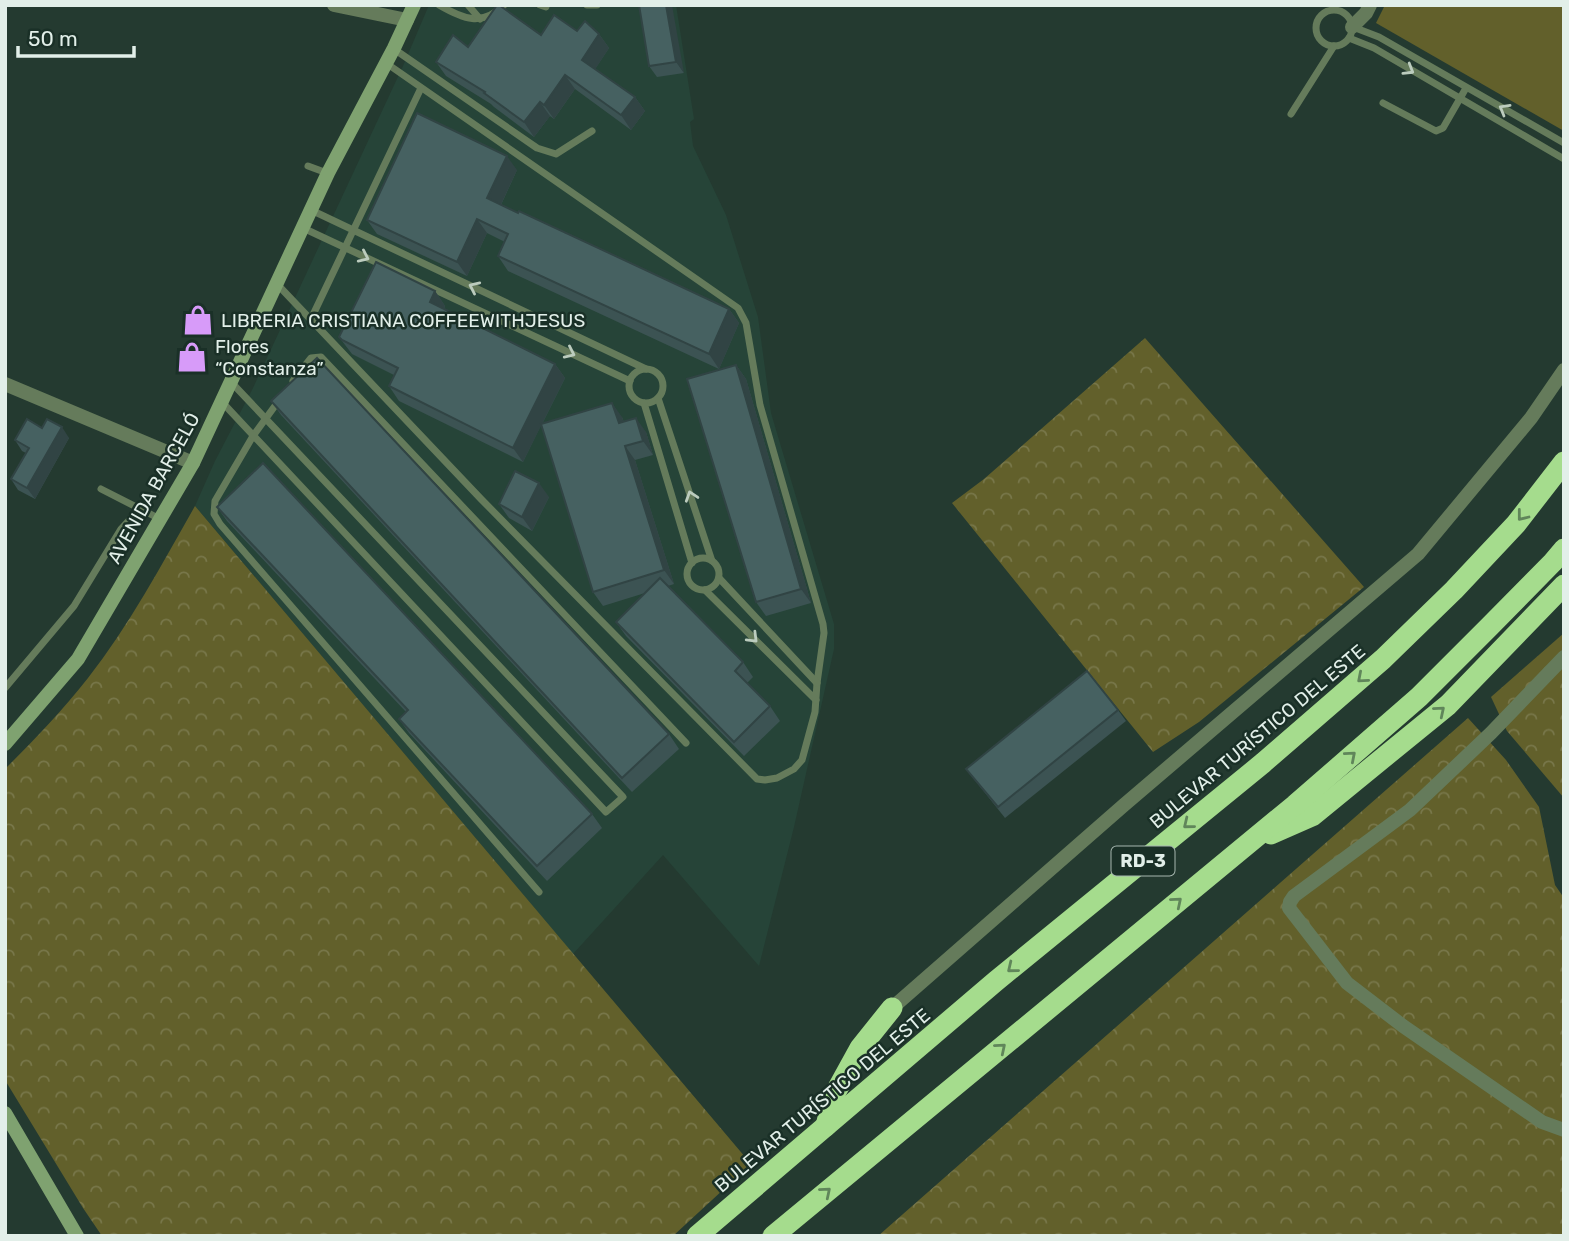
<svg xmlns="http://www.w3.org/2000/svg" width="1569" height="1241" font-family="Rubik,sans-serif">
  <defs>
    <pattern id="forest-crowns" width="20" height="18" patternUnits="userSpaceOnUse" patternTransform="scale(1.75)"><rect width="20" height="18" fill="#62602b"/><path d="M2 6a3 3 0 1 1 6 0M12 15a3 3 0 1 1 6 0" fill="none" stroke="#78774a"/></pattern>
  </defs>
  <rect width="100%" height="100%" fill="#243a30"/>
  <polygon fill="#264438" points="429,5 676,5 694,119 690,122 693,146 726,215 758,317 771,413 834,624 834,649 794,827 759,966 663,855 573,954 195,506 215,461 253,388 403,66"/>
  <polygon fill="#62602b" points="1385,5 1564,5 1564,131 1376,23"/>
  <g fill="url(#forest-crowns)">
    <polygon points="1145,338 1364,587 1199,722 1153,752 952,503 984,479"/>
    <path d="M195,506L751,1164L673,1236H102L83,1208L5,1080V769C34,740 62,711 88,678C129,626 162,564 195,506Z"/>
    <polygon points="1564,633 1564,798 1507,731 1491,697"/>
    <polygon points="1468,718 1506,760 1539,807 1555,885 1564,898 1564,1236 878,1236"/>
  </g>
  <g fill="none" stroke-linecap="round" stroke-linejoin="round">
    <g stroke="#657b5b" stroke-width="7">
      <path d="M439,5C463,19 482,27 504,5"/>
      <polyline points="468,5 480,19"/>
      <polyline points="540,5 546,7"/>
      <polyline points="587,5 597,5"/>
      <circle cx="1334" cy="28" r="18"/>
      <polyline points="1353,27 1379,37 1564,143"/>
      <polyline points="1349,38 1374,48 1564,159"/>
      <polyline points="394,49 537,148 556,154 592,131"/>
      <polyline points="1383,103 1436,131 1443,128 1466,88"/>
      <polyline points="1291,114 1334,46"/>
      <polyline points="308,166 327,173"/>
      <polyline points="311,210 646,369"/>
      <polyline points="303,228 630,381"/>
      <polyline points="277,284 481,499 757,779 765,780 777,778 794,769 802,760 815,712 817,683 824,633 823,624 760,405 746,323 738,308 386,63"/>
      <polyline points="311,319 421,88"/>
      <circle cx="646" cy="386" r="17"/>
      <polyline points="293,381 311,358 321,357 686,743"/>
      <polyline points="658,398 712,561"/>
      <polyline points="280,399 253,436 215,501 214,514 220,524 539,892"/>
      <polyline points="222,402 606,812 623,797 231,382"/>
      <polyline points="644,403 692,563"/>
      <polyline points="101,489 160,519"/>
      <circle cx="703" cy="574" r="16"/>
      <polyline points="719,578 817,683"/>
      <polyline points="705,590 816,700"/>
      <polyline points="5,688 74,606 121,529 133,516 142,511"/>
    </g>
    <g stroke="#657b5b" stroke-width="14">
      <polyline points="334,5 407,20"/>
      <polyline points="1352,27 1366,13 1370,5"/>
      <polyline points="5,384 193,463"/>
      <polyline points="1564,657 1491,733 1410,810 1294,896 1290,902 1289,908 1347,983 1403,1026 1542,1122 1564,1130"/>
      <polyline points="892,1008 1124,805 1418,554 1531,418 1564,370"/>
    </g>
    <g stroke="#7fa270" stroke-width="14">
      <polyline points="5,744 78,659 193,463 328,173 394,48 414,5"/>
      <polyline points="5,1113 77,1236"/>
    </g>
    <g stroke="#a5dc8d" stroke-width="21">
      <polyline points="1271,834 1312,816 1448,705 1564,585"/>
      <polyline points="826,1126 833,1097 860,1048 892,1008"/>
      <polyline points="697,1236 996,981 1263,763 1383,659 1454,590 1516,524 1564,462"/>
      <polyline points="773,1236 1295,805 1419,697 1490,626 1553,562 1564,549"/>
    </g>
  </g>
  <g fill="#3c5353">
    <polygon points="639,5 684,73 657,77 649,66"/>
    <polygon points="577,31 599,34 609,48 595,69 635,97 645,111 631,130 575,89 554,119 550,116 534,137 494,107 491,104 446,76 436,62 468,47 541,35"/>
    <polygon points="517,170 501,205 729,309 739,323 719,369 508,271 498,256 505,242 487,233 467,276 377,234 367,220"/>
    <polygon points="435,291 445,306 444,309 555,364 565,378 542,424 622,417 624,422 646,432 653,455 635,460 674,584 668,586 743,662 753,677 747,683 770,706 780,721 744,756 626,636 616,622 645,593 603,606 593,592 541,425 523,462 399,401 389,386 394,375 352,354 339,337"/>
    <polygon points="736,365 746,379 811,603 766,616 756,602"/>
    <polygon points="271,401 669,734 679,749 632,792 281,415"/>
    <polygon points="42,428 69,438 35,499 18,490 11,479 26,453 22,451 15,440"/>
    <polygon points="549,497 532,531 509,518 499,504"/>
    <polygon points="217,507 592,814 602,828 547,881 409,733 399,719 406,712 227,521"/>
    <polygon points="1118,710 1126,721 1005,818 966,769"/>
  </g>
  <g fill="#314444">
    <polygon points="666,5 672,5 684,73 676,62"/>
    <polygon points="599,34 609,48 592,74 582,60"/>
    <polygon points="565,75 575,89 554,119 544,105"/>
    <polygon points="635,97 645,111 631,130 621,115"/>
    <polygon points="540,102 550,116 534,137 524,122"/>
    <polygon points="507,156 517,170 497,213 487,198"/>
    <polygon points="477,219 487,233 467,276 457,262"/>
    <polygon points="435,291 445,306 440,316 430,302"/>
    <polygon points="729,309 739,323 719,369 709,354"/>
    <polygon points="555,364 565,378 523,462 513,448"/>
    <polygon points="736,365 746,379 811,603 801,589"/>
    <polygon points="612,403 622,417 629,438 619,423"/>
    <polygon points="636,418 646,432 653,455 643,441"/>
    <polygon points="62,427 69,438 35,499 27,488"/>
    <polygon points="625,446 635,460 674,584 664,570"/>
    <polygon points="539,483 549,497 532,531 522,517"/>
  </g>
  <g fill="#466161" stroke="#314444" stroke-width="2">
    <polygon points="497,5 499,5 541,35 554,15 577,31 585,21 599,34 582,60 635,97 621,115 565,75 544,105 540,102 524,122 484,93 485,92 436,62 453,35 468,47"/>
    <polygon points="639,5 666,5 676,62 649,66"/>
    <polygon points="417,113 507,156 487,198 518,213 519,211 729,309 709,354 498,256 508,234 477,219 457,262 367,220"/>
    <polygon points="376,262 435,291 430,302 555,364 513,448 389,386 398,368 342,340 339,337"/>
    <polygon points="317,358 669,734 622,778 271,401"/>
    <polygon points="736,365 801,589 756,602 687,379"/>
    <polygon points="612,403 619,423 636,418 643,441 625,446 664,570 593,592 541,424"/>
    <polygon points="27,419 42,428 47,419 62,427 27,488 11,479 29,448 15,440"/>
    <polygon points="263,463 592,814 537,866 399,719 408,710 217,507"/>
    <polygon points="515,471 539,483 522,517 499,504"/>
    <polygon points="660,578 743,662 735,671 770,706 734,742 616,622"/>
    <polygon points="1087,671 1118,710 998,807 966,769"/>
  </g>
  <defs><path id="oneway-chevron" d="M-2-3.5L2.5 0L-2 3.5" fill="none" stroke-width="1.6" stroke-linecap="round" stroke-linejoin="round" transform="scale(1.75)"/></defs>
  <g stroke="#bcccbe">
    <use href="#oneway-chevron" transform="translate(1409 70) rotate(31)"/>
    <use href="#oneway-chevron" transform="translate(1504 109) rotate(-150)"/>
    <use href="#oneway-chevron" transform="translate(364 257) rotate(25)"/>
    <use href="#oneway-chevron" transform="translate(474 287) rotate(-155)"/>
    <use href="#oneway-chevron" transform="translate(570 353) rotate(25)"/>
    <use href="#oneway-chevron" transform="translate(691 496) rotate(-108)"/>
    <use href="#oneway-chevron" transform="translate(753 638) rotate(45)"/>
  </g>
  <g stroke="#60865a">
    <use href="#oneway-chevron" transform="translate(1522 516) rotate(128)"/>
    <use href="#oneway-chevron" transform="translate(1362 678) rotate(139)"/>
    <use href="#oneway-chevron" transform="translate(1440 711) rotate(-40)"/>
    <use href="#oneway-chevron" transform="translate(1351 756) rotate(-41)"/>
    <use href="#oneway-chevron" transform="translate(1188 824) rotate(141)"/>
    <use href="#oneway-chevron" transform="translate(1177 902) rotate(-40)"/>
    <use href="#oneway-chevron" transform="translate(1012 968) rotate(141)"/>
    <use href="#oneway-chevron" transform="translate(1001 1048) rotate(-40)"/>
    <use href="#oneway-chevron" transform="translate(826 1192) rotate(-40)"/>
  </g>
  <defs>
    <g id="shop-bare" transform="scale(2.415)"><path d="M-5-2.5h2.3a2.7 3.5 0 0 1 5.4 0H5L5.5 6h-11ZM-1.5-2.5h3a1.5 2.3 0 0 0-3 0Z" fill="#d79bf9" stroke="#1a3027" stroke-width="2.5" paint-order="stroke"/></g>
  </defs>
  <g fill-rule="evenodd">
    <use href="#shop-bare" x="198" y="320"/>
    <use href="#shop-bare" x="192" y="357"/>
  </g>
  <g text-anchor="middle" stroke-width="5" stroke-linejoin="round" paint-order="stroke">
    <rect fill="#1a3027" stroke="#a6b6af" stroke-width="2" x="1111.5" y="846.5" width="63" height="29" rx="5"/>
    <g font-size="18" font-weight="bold" fill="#e2efe9">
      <text x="1143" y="867">RD-3</text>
    </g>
    <g font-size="19" fill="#e2efe9" stroke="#1a3027" text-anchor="start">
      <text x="221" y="327">LIBRERIA CRISTIANA COFFEEWITHJESUS</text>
      <text x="215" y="353">Flores<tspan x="215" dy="22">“Constanza”</tspan></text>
    </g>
    <g font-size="19" fill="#e2efe9" stroke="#1a3027">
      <text transform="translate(153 488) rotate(-61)" y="7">AVENIDA BARCELÓ</text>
      <text transform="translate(1257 736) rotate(-40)" y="7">BULEVAR TURÍSTICO DEL ESTE</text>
      <text transform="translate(822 1100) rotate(-40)" y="7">BULEVAR TURÍSTICO DEL ESTE</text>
    </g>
  </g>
  <rect width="1569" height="1241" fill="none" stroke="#e2efe9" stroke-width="14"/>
  <path d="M18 46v10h116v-10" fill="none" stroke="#e2efe9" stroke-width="3.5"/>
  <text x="28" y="46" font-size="21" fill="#e2efe9" stroke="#1a3027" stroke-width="5" paint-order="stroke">50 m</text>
</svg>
